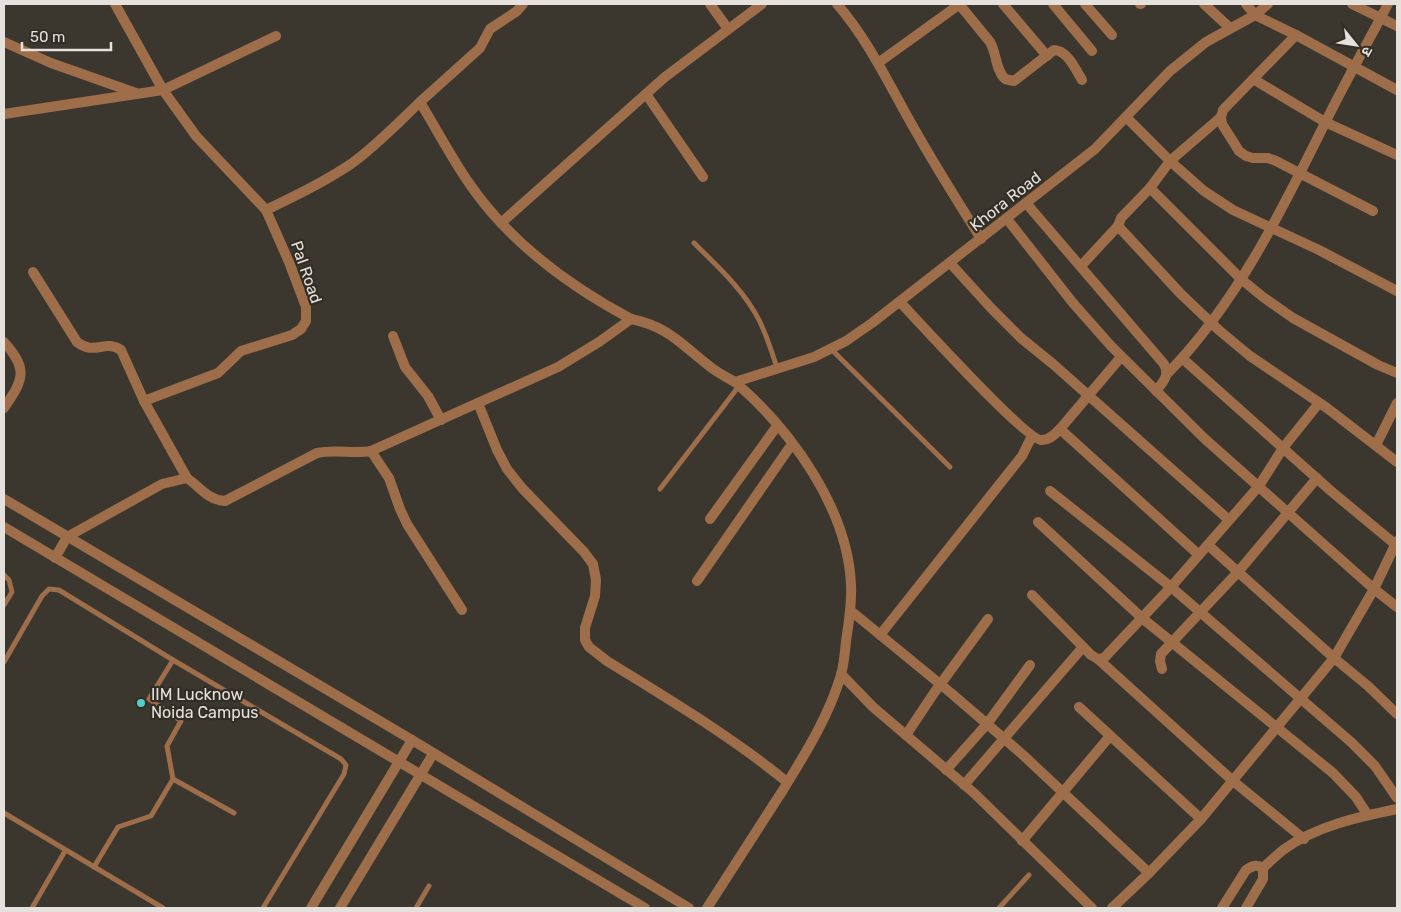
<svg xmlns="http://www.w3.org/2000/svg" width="1401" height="912" font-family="Rubik,'Noto Sans Devanagari',sans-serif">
  <rect width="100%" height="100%" fill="#3c372e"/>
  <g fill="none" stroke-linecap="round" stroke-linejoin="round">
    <g stroke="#9e6d4a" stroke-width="5">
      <path d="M694,243C717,266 744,290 759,320C767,336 772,352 777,368"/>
      <polyline points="831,349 950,467"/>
      <polyline points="660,489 739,386"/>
      <polyline points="4,575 9,580 12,592 4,605"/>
      <polyline points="4,662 42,596 49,589 59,590 173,660 341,759 346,765 344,774 263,908"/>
      <polyline points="173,779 234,813"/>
      <polyline points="4,813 163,908"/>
      <polyline points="94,867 118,827 151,816 173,779 167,746 181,721 149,699 173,660"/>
      <polyline points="32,908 65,851"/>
      <polyline points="416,908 429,886"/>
      <polyline points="999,908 1029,875"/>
    </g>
    <g stroke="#9e6d4a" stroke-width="10">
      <polyline points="115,4 163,90 196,136 266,210 289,262 306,307 306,321 301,329 292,335 241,351 218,373 144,401"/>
      <polyline points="710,4 728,29"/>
      <path d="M837,4C871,43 893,93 919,137C939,172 960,205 981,239"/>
      <path d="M959,4L990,42C997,54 995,69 1005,79L1014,81L1054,50C1067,50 1076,70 1082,80"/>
      <polyline points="1003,4 1047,56"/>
      <polyline points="1053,4 1092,51"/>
      <polyline points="1085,4 1112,35"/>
      <polyline points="1140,4 1141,4"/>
      <polyline points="1204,4 1230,28"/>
      <polyline points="1246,4 1255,15 1296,35 1397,90"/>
      <polyline points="1352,4 1397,26"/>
      <polyline points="1296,35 1223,110 1221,117 1222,124 1239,151 1246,156 1253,158 1268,158 1276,161 1373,211"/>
      <polyline points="4,42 51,63 136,93"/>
      <polyline points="878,63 960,4"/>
      <polyline points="1253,79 1325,122 1397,155"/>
      <polyline points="646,94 703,177"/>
      <polyline points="420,102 480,48 490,29 517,11 523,4"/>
      <polyline points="4,114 163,90 276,36"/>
      <polyline points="1126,117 1170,161 1204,191 1233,210 1319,250 1397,291"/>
      <polyline points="1150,188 1241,279 1263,297 1293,318 1378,365 1397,373"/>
      <path d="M1026,203L1164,364C1170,376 1163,382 1156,391"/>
      <path d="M266,210C295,196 324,182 351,164C376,146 398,123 420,102C437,130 452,159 471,186C511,243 571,287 631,319"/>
      <polyline points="1007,219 1073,303 1111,346 1205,439 1374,589 1397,607"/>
      <polyline points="501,223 665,77 762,4"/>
      <polyline points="1118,226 1180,293 1220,331 1250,356 1327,408 1397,462"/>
      <polyline points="950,263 991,308 1021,338 1053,364 1229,520"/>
      <polyline points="1081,266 1118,226 1121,218 1150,188 1170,161 1221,117"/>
      <path d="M33,272L77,342C95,356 104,339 121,350L144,401L187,478"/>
      <path d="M900,302C919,322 1024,438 1041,440C1049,441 1055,434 1060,429L1121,357"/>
      <polyline points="393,336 405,367 428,396 441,420"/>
      <path d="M4,342C29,370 23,380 4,408"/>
      <polyline points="1183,359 1331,491 1396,545"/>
      <path d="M1167,374C1236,304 1281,212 1324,125C1344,84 1367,44 1388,4"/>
      <path d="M478,403L497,450L507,469L522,488L584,552L593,564L596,580L595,596L585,628V640L589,647L607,661C668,699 731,736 787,782"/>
      <polyline points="1060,429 1199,555"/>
      <polyline points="1376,445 1397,403"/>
      <polyline points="371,451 389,478 400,509 407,524 462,610"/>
      <polyline points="1050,491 1171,587 1351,742 1375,766 1397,798"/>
      <polyline points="710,519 777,426"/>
      <polyline points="1038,522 1142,618 1333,773 1356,797 1367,814"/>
      <path d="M67,537L162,484L187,478C200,487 208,500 225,501L317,453C335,449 353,454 371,451L558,367L599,342L631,319C667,326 681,344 708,365C716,372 726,377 735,382"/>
      <polyline points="1208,545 1334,658 1368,686 1397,714"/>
      <polyline points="697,581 792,444"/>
      <polyline points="1032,595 1091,655 1098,659 1104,658 1171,587 1259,486 1283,448 1319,403"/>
      <polyline points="851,611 951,693 1023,755 1149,873"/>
      <polyline points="880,635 1022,456 1032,436"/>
      <polyline points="1098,659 1233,781 1304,839"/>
      <polyline points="1162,669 1160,661 1161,654 1238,572 1317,478"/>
      <polyline points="841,674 873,707 974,793 1092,908"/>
      <polyline points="1079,707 1201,819"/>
      <polyline points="906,735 934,693 988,619"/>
      <polyline points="946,770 987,724 1030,665"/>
      <polyline points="964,785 1083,647"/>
      <polyline points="1022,841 1110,736"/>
      <path d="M1263,868C1269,862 1276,856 1283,850C1316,826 1358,817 1397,809"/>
      <polyline points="1112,908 1149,873 1201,819 1334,658 1374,589 1397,541"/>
      <path d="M1222,908L1246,870C1252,866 1256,864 1263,868V879L1246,908"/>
    </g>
    <g stroke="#9e6d4a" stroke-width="10">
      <polyline points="735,382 814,357 846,341 872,323 1095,149 1170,71 1206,42 1255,15 1268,4"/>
      <polyline points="4,499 412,740 689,908"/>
      <polyline points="4,527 645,908"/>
      <polyline points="55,558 67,537"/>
      <polyline points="311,908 412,740"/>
      <polyline points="340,908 433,754"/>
      <path d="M707,908C732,869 758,829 783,790C805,754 829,716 841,675C844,664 845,652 846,641C849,622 852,604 851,585C848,509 791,430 735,382"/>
    </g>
  </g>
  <circle fill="#53cdc9" stroke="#322d25" stroke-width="2" cx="141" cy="703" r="5"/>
  <g text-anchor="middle" stroke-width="4.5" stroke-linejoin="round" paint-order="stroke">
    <g font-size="16" fill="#e5e1dc" stroke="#322d25">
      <text transform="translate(1005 201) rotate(-38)" y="6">Khora Road</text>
      <text transform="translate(307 272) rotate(71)" y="6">Pal Road</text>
    </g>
    <g font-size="16" fill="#e5e1dc" stroke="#322d25" text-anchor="start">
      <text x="151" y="700">IIM Lucknow<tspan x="151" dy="18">Noida Campus</tspan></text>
    </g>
  </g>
  <rect width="1401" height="912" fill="none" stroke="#e5e1dc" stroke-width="10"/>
  <g transform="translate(1356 45) rotate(120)" stroke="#322d25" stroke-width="4" paint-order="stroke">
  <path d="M0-4L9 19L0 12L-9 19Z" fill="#e5e1dc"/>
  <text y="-8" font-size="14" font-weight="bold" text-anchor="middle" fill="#e5e1dc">उ</text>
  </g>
  <path d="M22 42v8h89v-8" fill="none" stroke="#e5e1dc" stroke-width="2.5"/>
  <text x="30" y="42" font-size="15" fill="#e5e1dc" stroke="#322d25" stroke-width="4" paint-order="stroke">50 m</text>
</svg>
